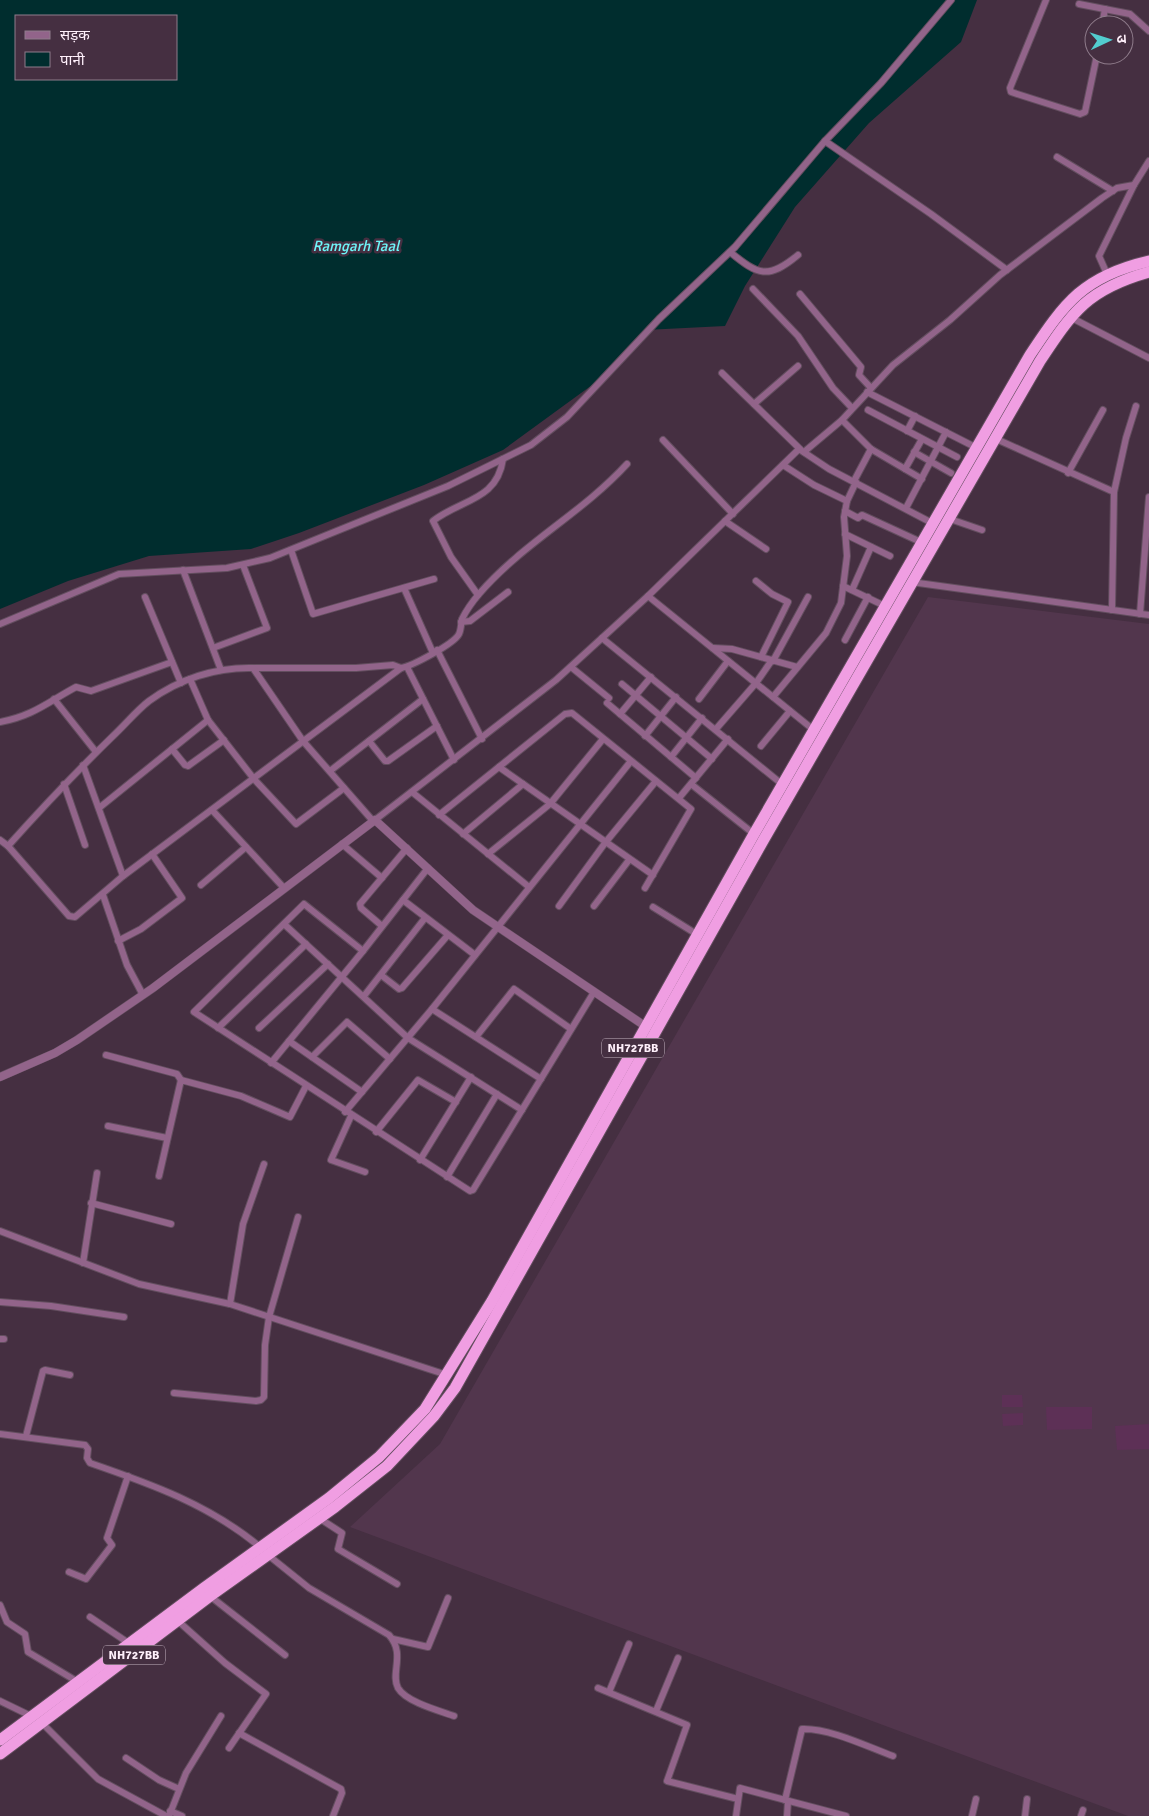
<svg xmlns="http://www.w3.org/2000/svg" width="1149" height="1816" font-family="Signika,'Noto Sans Devanagari',sans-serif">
  <rect width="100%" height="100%" fill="#452f41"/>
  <polygon fill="#52364d" points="928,597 1149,624 1149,1816 1128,1816 350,1527 440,1444"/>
  <g fill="#5d3056">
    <polygon points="1002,1395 1022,1395 1023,1407 1002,1407"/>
    <polygon points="1046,1407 1092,1407 1092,1429 1047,1430"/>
    <polygon points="1023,1413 1023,1425 1003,1426 1002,1414"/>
    <polygon points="1149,1424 1149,1449 1117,1450 1115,1426"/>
  </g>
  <path fill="#002d2e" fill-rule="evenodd" d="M0,0H977L961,42L869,123L795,207L745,286L725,326L645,330L603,377L503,450L424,485L299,533L251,549L149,556L68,581L0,609ZM16,16H176V79H16Z"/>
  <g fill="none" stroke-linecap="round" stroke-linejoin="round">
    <g stroke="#634e5f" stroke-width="8">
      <g id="minor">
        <polyline points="1046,0 1010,88 1011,92 1080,114 1085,112 1097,55"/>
        <polyline points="1079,4 1130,14 1149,31"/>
        <polyline points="1102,25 1105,9"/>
        <polyline points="825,141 931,214 1007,270"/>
        <polyline points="1057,157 1113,191"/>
        <path d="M730,252C758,275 768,280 798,255"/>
        <polyline points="1107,274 1099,256 1134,185"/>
        <polyline points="753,289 798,336 833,388 852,408"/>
        <polyline points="800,294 861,367 859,375 871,388"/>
        <polyline points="1070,317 1149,358"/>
        <polyline points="722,373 800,449"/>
        <polyline points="867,392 977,448"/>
        <polyline points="754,404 798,366"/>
        <polyline points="868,410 957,457"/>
        <polyline points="842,420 871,449 922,479"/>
        <polyline points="907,431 915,416"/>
        <polyline points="994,438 1114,492"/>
        <polyline points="663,440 733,514"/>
        <polyline points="804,452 842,420 893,365 950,320 1000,275 1102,198 1117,188 1134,185 1149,161"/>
        <polyline points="914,452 951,473"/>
        <polyline points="783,465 814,485 847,501"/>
        <polyline points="905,469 922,439"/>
        <polyline points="1068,473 1103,410"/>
        <polyline points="854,481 871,449"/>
        <polyline points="906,508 946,432"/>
        <polyline points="845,511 858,518 862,515 923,543"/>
        <polyline points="950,519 982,530"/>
        <polyline points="725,521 766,549"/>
        <polyline points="845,534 890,556"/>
        <polyline points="291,550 313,614 434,579"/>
        <polyline points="183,570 221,670"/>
        <polyline points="756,581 772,594 788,602 761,657"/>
        <polyline points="911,582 1149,615"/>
        <polyline points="843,586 887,607"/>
        <polyline points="404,588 433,653"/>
        <polyline points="852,590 871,547"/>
        <path d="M478,595L451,557L433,521C461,499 497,501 503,459"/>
        <polyline points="648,596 815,731"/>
        <polyline points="145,597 181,683"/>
        <polyline points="1112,610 1114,492 1126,438 1136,406"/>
        <polyline points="1140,614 1149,497"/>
        <polyline points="461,622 470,621 508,592"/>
        <polyline points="0,624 119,574 227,568 270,558 448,486 531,445 567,417 659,319 735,247 825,141 881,83 951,0"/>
        <polyline points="602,638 783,785"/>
        <polyline points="845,640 868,597"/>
        <polyline points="213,648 267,628 243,565"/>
        <polyline points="713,648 732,649 797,667"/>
        <polyline points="437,650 482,739"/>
        <polyline points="773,661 808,597"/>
        <polyline points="407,667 454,760"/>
        <polyline points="571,667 609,698"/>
        <polyline points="253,668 356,668 393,665 401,668"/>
        <polyline points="190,679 208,720 254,779 296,824 344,788"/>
        <polyline points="622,684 712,759"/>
        <polyline points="773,697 826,633 841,603 847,556 844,517 847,501 856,482"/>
        <polyline points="54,699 96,752"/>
        <polyline points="699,699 728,661"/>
        <polyline points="607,703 696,778"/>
        <polyline points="620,714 651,677"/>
        <path d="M0,722C33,716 48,702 76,687L91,691L172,662"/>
        <polyline points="716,729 756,683 772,660"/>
        <polyline points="645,736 676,697"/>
        <polyline points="369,741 385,761 388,761 437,726"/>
        <polyline points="761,746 790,711"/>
        <polyline points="172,749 185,765 188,766 224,740"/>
        <polyline points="671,757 702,718"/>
        <polyline points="83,765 123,876"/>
        <polyline points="499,767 653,875"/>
        <polyline points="330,771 423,699"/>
        <polyline points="64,784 85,845"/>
        <polyline points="691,784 754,834"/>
        <polyline points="412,792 529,887"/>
        <polyline points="679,798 728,739"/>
        <polyline points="99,808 208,720"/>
        <polyline points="212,810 284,888"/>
        <polyline points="439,815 565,714 572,713 691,809 645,888"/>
        <polyline points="375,820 556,680 648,596 799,449 829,469 934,524"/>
        <polyline points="463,834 523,784"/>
        <path d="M0,840L8,846C42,808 77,771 113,736C125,725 136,711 149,701C179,679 216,667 253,668L303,741L373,821"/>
        <polyline points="342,844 382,878"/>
        <path d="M8,846L69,916L75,917L123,876L401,668C412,666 454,644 459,634C461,630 461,624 462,619C466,611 473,601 479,594C523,543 581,514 627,464"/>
        <polyline points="488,854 550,804 603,739"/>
        <polyline points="201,885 246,847"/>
        <polyline points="103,895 127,965 143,995"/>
        <polyline points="403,900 475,955"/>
        <polyline points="559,906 605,843 656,781"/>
        <polyline points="594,906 629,860"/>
        <polyline points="653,907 698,935"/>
        <polyline points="284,924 408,1038 522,1110"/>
        <polyline points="382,926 361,908 360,904 407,848"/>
        <polyline points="118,941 141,929 182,898 152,854"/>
        <polyline points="363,951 304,904 194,1012 470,1191 473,1190 594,992"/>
        <polyline points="381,975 399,989 402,988 448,935"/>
        <polyline points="364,996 425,918"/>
        <polyline points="432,1009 541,1079"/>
        <polyline points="218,1028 306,944"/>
        <polyline points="259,1028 328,964"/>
        <polyline points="476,1037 514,989 571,1029"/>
        <polyline points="289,1041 362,1092"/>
        <polyline points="106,1055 177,1074 181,1080"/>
        <polyline points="312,1057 347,1022 390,1059"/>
        <polyline points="271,1063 363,951 428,868"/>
        <polyline points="345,1112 432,1009 631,761"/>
        <polyline points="351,1116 331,1160 365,1172"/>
        <polyline points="108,1126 167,1138"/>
        <polyline points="376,1132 418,1080 456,1102"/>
        <polyline points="420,1160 471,1077"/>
        <polyline points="159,1176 181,1080 241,1096 290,1117 306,1086"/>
        <polyline points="447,1177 497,1094"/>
        <polyline points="91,1203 171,1224"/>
        <polyline points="0,1231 139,1284 230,1304 447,1375"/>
        <polyline points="83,1263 97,1173"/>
        <polyline points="0,1302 51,1306 124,1317"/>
        <polyline points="230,1304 243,1224 264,1164"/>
        <polyline points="0,1339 4,1339"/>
        <polyline points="174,1393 256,1401 261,1400 264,1397 265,1345 269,1317 298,1217"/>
        <path d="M0,1434L85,1445L88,1449L87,1458L90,1463C151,1484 210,1505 260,1547"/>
        <polyline points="26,1436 43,1371 45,1370 70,1375"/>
        <polyline points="319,1518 342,1533 338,1549 397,1584"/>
        <path d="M268,1555L309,1588L389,1635C406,1654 390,1673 398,1688C406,1702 440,1711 454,1716"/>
        <polyline points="69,1572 86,1579 112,1545 107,1538 128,1476"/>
        <polyline points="210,1596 285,1655"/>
        <polyline points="0,1605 7,1622 25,1634 28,1652 78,1682"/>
        <polyline points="90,1617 130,1644"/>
        <polyline points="178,1621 225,1663 266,1694 229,1748"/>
        <polyline points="393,1639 428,1647 448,1598"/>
        <polyline points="598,1688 687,1725 667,1781 738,1799"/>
        <polyline points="609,1692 629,1644"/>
        <polyline points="0,1701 31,1716"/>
        <polyline points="656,1711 678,1658"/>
        <polyline points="42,1723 98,1779 166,1816"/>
        <polyline points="239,1733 341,1789 342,1793 333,1816"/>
        <polyline points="126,1758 159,1780 179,1789"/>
        <path d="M785,1800L802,1729C830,1728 868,1747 893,1756"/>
        <polyline points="170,1811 182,1816"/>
        <polyline points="169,1816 186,1773 221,1716"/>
        <polyline points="736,1816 740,1788 846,1816"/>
        <polyline points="787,1816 788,1801"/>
        <polyline points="972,1816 976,1799"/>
        <polyline points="1025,1816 1027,1799"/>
        <polyline points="1081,1816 1083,1810"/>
      </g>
    </g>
    <g stroke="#634e5f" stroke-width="9">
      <polyline id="tertiary" points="0,1077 55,1053 77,1040 153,988 375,820 473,910 645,1026"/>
    </g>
    <g stroke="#634e5f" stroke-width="13">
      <g id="trunk">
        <path d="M0,1740L204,1588L329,1498L379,1457L425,1409L492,1301L754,834L1030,355C1065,302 1084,276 1149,261"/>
        <path d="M0,1754L210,1596L335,1507L387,1466L434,1416L455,1388L764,839L1040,361C1073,311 1088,289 1149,272"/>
      </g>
    </g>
    <use href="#minor" stroke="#92648a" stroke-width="6"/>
    <use href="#tertiary" stroke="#92648a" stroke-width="8"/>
    <use href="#trunk" stroke="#f09ee2" stroke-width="11"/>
  </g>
  <g text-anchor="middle" stroke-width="5" stroke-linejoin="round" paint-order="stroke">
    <g fill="#452f41" stroke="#c7b6c3" stroke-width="1">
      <rect x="602" y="1038.5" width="62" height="19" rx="4"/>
      <rect x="103" y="1645.5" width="62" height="19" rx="4"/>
    </g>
    <g font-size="12" font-weight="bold" fill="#fff0fb">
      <text x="633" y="1052">NH727BB</text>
      <text x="134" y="1659">NH727BB</text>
    </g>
    <g font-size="15" font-style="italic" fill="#6ef5f8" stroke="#452f41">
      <text x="356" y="251">Ramgarh Taal</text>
    </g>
  </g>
  <rect x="15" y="15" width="162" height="65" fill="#452f41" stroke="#8f7c8b"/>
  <rect x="25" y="31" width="25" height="8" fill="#92648a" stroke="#8f7c8b"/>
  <text x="60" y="40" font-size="15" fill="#fff0fb">सड़क</text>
  <rect x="25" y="52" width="25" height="15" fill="#002d2e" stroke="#8f7c8b"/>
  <text x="60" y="65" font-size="15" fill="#fff0fb">पानी</text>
  <g transform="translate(1109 40) rotate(86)"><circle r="24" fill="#452f41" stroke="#8f7c8b"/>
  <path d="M0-4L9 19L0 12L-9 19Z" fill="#52cdcf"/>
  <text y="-8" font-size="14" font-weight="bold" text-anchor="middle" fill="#fff0fb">उ</text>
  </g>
</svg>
